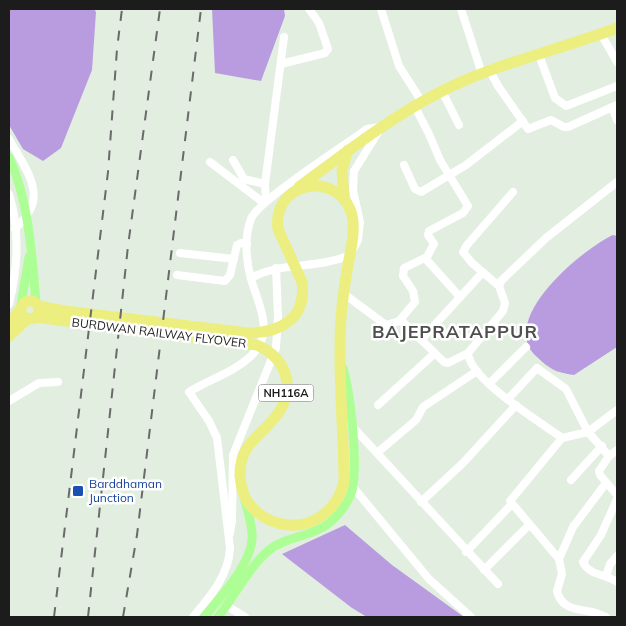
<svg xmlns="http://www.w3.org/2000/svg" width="626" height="626" font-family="Mulish,sans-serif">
  <rect width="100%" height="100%" fill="#e2eee0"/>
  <g fill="#b99ce0">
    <polygon points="9,9 94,9 96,12 92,70 61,148 43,161 23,149 9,125"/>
    <polygon points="212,9 284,9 285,16 261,81 215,73"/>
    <path d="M613,235L617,236V347L574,375C555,372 551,370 537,357C496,321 581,250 613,235Z"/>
    <polygon points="345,525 392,565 464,617 367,617 352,608 282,554"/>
  </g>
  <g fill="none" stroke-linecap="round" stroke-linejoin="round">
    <g stroke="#fff" stroke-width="8">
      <polyline points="381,9 399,66 422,102"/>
      <polyline points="461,9 482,74"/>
      <polyline points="601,34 617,62"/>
      <polyline points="539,55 555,98 566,106 617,86"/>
      <polyline points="281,64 325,53 328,49 319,23 309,9"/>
      <polyline points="490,71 498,86 528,129 551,120 564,127 568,127 617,105"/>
      <polyline points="442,91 459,125"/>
      <polyline points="612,107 617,120"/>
      <path d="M9,139C18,156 38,182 33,202C31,212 22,222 15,229"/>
      <polyline points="233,160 244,179 265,184"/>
      <polyline points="210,162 264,203"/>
      <polyline points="404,165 415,189 421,192 466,165 523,121"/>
      <path d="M617,182L546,238L501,281L499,286L505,303L503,311L468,353C470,380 539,421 562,438L588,432L617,410"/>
      <path d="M9,194C20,230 18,268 9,304"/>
      <polyline points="266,201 265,184 284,37"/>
      <polyline points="180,253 234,259"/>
      <polyline points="425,258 460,297"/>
      <polyline points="177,275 225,281 230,275 237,245 241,243 247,244"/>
      <path d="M251,278C282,261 315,270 350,255L358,240L360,222L353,190L354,171L379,131"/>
      <polyline points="499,286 472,263 463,252 467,245 513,192"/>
      <polyline points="344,294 386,325 399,321 403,322 444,362 448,363 468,353"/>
      <polyline points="399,321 415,302 413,291 403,276 404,268 427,257 434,244 428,235 429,231 463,213 468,206 440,160 429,134 415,107"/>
      <polyline points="421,340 483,272"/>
      <polyline points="489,384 526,347"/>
      <polyline points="508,399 537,368 566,389 588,432 609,456 599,471 600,475 617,495"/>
      <polyline points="9,401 39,383 58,382"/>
      <polyline points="378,405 434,354"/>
      <polyline points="351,425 498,584"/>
      <path d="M562,438L510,501L559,559L562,574L557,591C563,616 589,606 606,617"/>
      <polyline points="377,453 416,420 423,407 477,371"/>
      <polyline points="609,456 617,450"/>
      <polyline points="571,480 602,446"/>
      <polyline points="353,487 429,579 471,617"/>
      <path d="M617,499L601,535L583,562C589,576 607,574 617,582"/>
      <polyline points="421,502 463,463 516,405"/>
      <polyline points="230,533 232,521 233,455 276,348 278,316 276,268"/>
      <polyline points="466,552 511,505"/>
      <polyline points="559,559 573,527 606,483"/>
      <polyline points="484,570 529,525"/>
      <polyline points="606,576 610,564 617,556"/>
      <polyline points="227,606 245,617"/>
      <path d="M193,617C210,597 229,575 230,548L217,438L209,421L189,392C210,379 233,373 251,356C275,332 259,306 251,279C246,261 244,237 251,219C257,201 347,144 367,129L379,127"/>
    </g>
    <g stroke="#adff95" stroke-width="9">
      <path d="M9,157C29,201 32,255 36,303"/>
      <polyline points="21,305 29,257"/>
      <path d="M204,617C220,598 251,564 252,539C253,526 248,513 245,501"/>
      <path d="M218,617C235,596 248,568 269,550C285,537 308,537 325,526C337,518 351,501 353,486C357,457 351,396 343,368"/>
    </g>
    <g stroke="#ecee80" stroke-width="11">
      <path d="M299,187C345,153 391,117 442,91C497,63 559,50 617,28"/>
      <polyline points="344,199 342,170 348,150"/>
      <circle cx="30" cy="310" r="9"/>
      <path d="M35,317L257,345C282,356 295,380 282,407C268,434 239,439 240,476C241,487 243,497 250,505C260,517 273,524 289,525C317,527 338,507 344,482C344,427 337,373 341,318C342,301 345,283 348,265C351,248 357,226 350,209C333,170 272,183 278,229L302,282C307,319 280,333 247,333L65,311L38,306"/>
      <polyline points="9,325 20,309"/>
      <polyline points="9,336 27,319"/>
    </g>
    <g stroke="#6a6a6a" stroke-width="2" stroke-dasharray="10 10" stroke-linecap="butt">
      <polyline points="54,617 108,172 117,49 122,9"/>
      <polyline points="88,617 128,246 160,9"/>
      <polyline points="123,617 137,535 201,9"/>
    </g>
  </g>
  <rect fill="#1a4fb4" stroke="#fff" stroke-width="2" x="72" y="485" width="12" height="12" rx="2.5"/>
  <g text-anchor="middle" stroke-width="5" stroke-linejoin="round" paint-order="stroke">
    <rect fill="#fff" stroke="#606060" stroke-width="1" x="258.5" y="384.5" width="55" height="17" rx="4"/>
    <g font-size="11" font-weight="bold" fill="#1c1c1c">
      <text x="286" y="397">NH116A</text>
    </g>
    <g font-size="12" fill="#1c1c1c" stroke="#fff">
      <text transform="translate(159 333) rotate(7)" y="4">BURDWAN RAILWAY FLYOVER</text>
    </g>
    <g font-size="12" fill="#164399" stroke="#fff" text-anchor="start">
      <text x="89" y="488">Barddhaman<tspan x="89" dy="14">Junction</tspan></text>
    </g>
    <g font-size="18" font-weight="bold" letter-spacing="1" fill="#4f4f4f" stroke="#fff">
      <text x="455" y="338">BAJEPRATAPPUR</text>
    </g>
  </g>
  <rect width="626" height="626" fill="none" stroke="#1c1c1c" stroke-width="20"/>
</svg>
